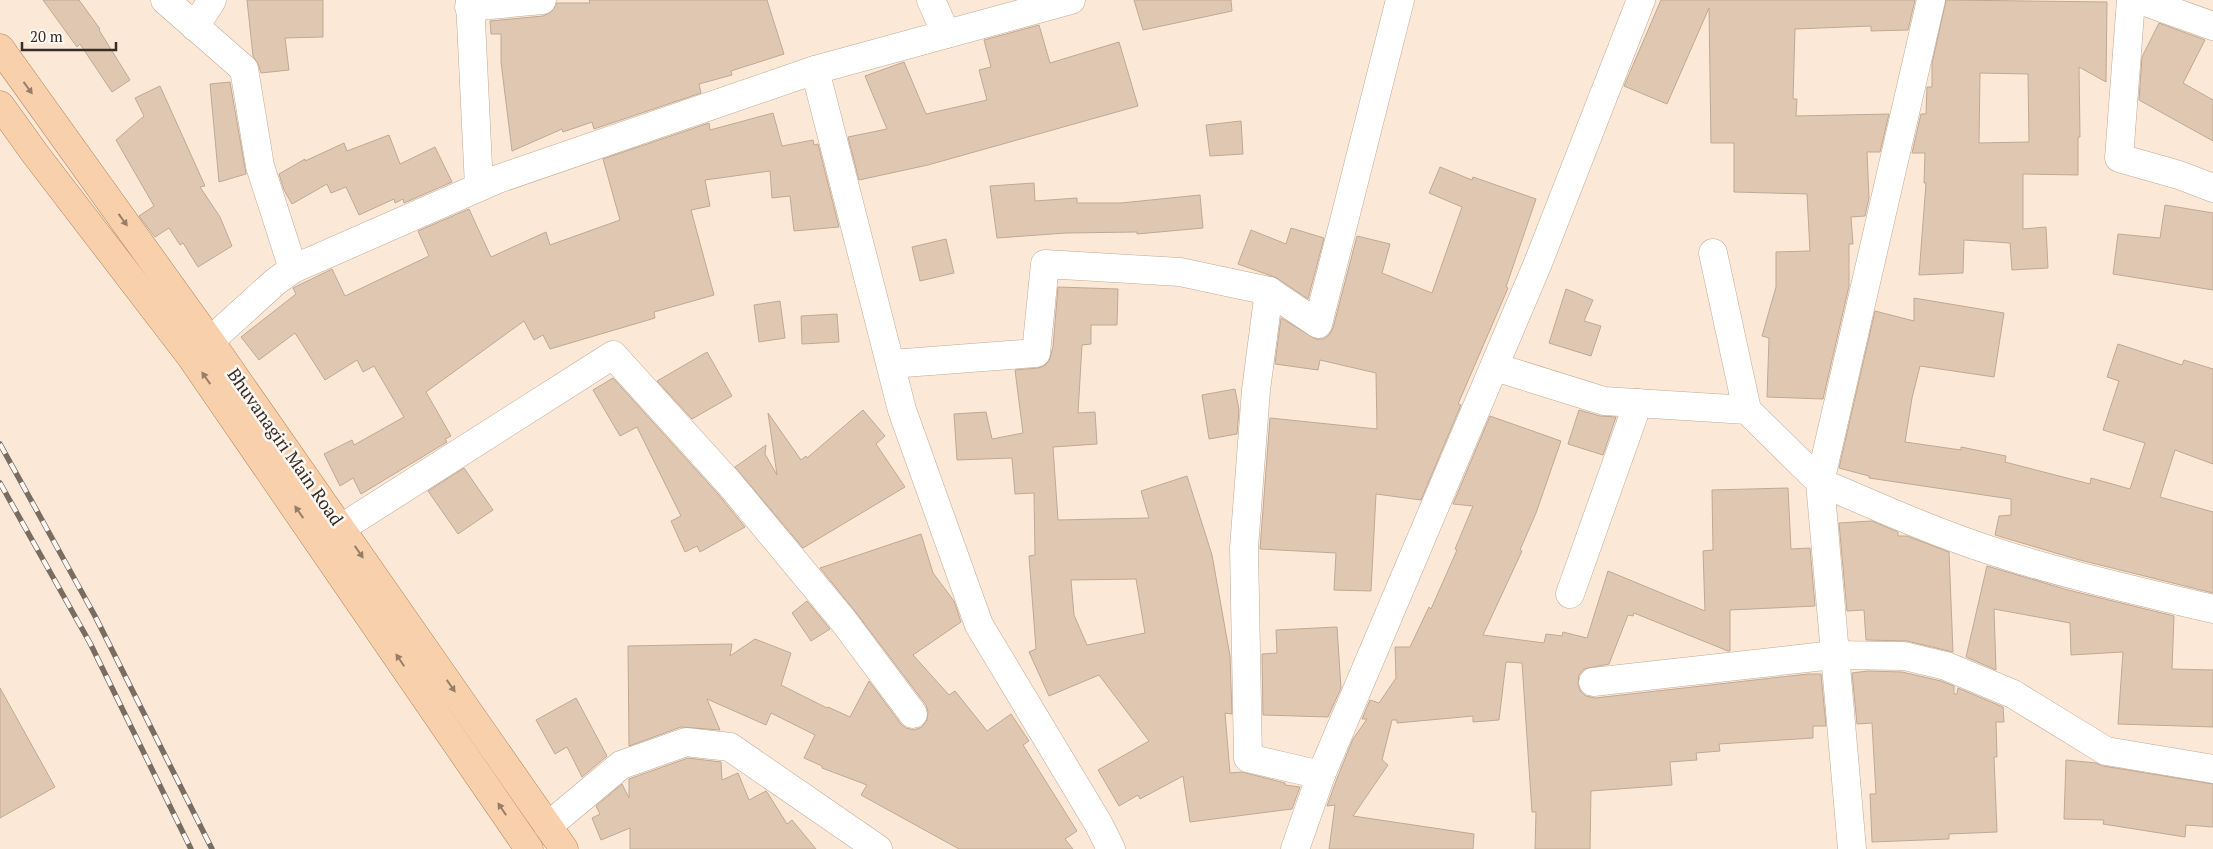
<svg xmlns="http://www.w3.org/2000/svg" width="2213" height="849" font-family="'PT Serif',serif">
  <rect width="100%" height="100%" fill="#fce8d7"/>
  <g fill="#e0c7b2" stroke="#c0a994" fill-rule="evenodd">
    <polygon points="43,0 79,0 100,29 99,30 130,80 112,92 80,44 77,47"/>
    <polygon points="247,0 323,0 323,37 285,38 289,70 261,73 259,66 253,56"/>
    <polygon points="589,0 767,0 784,54 731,71 732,75 699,84 701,93 594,129 592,122 563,132 562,129 512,151 501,62 501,34 491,34 490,21 543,16 551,12 557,3 590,3"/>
    <polygon points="1134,0 1231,0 1232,11 1143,30"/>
    <polygon points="1661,0 1915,0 1908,30 1871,31 1871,26 1795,29 1793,99 1797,99 1796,116 1889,114 1880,152 1867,152 1869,198 1865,216 1851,217 1853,244 1849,244 1849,286 1823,399 1767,397 1769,338 1762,336 1776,287 1776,252 1810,251 1807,194 1734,192 1734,143 1711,143 1709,8 1667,104 1624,86"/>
    <path d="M1946,0L2107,2L2106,82L2079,67L2080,137H2078V175L2023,174V229L2046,227L2048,268L2012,270L2010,243L1964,240L1963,273L1919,275L1926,183H1924L1925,153H1912L1921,114H1926L1927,87H1932V64ZM1980,73L2028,74L2029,142L1979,143Z"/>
    <polygon points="2159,23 2205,40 2183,83 2213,100 2213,141 2139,100 2142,57"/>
    <polygon points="1039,25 1050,63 1119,42 1138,106 928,165 859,180 848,137 887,129 865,76 904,62 926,114 987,100 979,70 991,67 984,40"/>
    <polygon points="230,82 246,174 219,182 210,84"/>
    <polygon points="160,86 205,186 200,187 220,217 232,246 198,267 183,243 180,245 169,228 155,237 139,216 154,206 116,140 144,116 135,98"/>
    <polygon points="773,113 782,146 813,140 814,145 818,144 839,227 794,231 790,196 772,198 770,171 705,180 710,206 691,210 714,295 654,312 655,318 550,349 543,335 534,340 524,321 426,392 451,436 445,439 447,442 361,494 353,478 340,486 324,454 352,440 354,445 404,417 374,366 363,372 357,360 325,380 295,333 259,360 241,337 296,294 293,288 332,269 345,296 429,256 418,231 469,209 491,257 546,232 550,245 620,220 603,159 709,123 710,130"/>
    <polygon points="1241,121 1243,154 1210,156 1206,125"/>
    <polygon points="389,135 400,164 435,147 452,182 404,203 403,199 395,203 394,199 359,215 346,187 331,193 327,184 292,204 284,190 279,174 305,159 305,161 344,143 347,151"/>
    <polygon points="1440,167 1472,180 1473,177 1536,199 1506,287 1508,288 1458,404 1461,405 1421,500 1376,494 1371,591 1334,590 1336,553 1260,549 1270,418 1377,429 1376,373 1320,360 1318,370 1275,364 1281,318 1316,339 1323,339 1329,335 1333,328 1357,236 1390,244 1382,273 1432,293 1462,207 1429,193"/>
    <polygon points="1034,183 1035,201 1077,198 1077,203 1121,203 1200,195 1203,228 1137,234 1137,232 1066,233 997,238 990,186"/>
    <polygon points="2165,205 2213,213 2213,290 2113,274 2118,234 2160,238"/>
    <polygon points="1291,228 1324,238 1308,299 1277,278 1238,264 1251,230 1286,244"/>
    <polygon points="946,239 954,273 920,281 912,247"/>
    <path d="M1058,287L1118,289L1117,325H1091V344L1082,345L1078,413L1095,412L1097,444L1053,447L1058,520L1149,518L1141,491L1187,476L1212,555L1230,656L1232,714L1225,713L1230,773L1242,772L1285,783V785L1300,787L1292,809L1190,822L1183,776L1140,799L1138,795L1119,806L1098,770L1149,741L1099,675L1049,696L1029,652L1036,649L1029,556L1035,555L1034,493L1015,494L1012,458L957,460L954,414L986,412L992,439L1023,433L1015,370L1038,368L1044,366L1049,361L1053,347ZM1136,579L1145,633L1087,645L1074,615L1071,580Z"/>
    <polygon points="1566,289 1593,300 1584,321 1601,326 1591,356 1549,343"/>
    <polygon points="1914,298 2004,313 1994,377 1920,366 1912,398 1905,442 1961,450 1961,447 2006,456 2005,462 2090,484 2091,478 2130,489 2145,443 2103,430 2119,381 2107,377 2118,344 2182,365 2184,360 2213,369 2213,464 2175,450 2160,497 2213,512 2213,593 2076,559 1995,535 1999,516 2011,515 2011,499 1869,478 1869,476 1839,468 1875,311 1914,321"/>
    <polygon points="780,301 785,338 759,342 754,305"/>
    <polygon points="837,314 839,342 802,344 801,316"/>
    <polygon points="707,352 732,396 692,419 657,381"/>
    <polygon points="613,378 718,494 745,527 700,552 697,546 685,552 671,521 681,516 637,427 620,436 593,390"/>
    <polygon points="1235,389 1239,410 1237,434 1209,439 1202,395"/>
    <polygon points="863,410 885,436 876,444 905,487 803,548 735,467 766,445 765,454 777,475 768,413 801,460 806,456 807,458"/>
    <polygon points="1579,410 1600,416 1616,417 1603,455 1568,444"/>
    <polygon points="1490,416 1561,441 1536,513 1520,550 1522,551 1483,635 1544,643 1546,634 1562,636 1563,632 1587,638 1608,571 1705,611 1703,551 1713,550 1712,490 1788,488 1791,549 1810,548 1815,606 1730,610 1730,651 1728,651 1634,613 1633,616 1628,615 1609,664 1584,669 1579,675 1578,684 1581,692 1586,696 1595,698 1808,674 1821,674 1826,726 1813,726 1813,738 1719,744 1720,751 1696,753 1697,760 1670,762 1672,785 1591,791 1590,849 1535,849 1536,812 1532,812 1522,663 1506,662 1499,720 1473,722 1473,716 1397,723 1397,720 1392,720 1382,760 1388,765 1353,816 1474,834 1473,849 1329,849 1335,805 1327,806 1336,781 1353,739 1367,719 1362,719 1370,700 1379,703 1396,678 1395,647 1410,647 1429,607 1431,609 1457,550 1455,549 1473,506 1453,504"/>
    <polygon points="464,468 493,510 458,534 428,491"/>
    <polygon points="1872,521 1898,532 1898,536 1907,536 1949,552 1953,652 1907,641 1866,640 1864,610 1847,611 1839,523"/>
    <polygon points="921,534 933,573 954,601 961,622 913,655 949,695 955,691 987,731 1011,714 1029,741 1023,745 1077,831 1065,839 1073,849 959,849 861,795 867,785 822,768 822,766 804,758 815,735 771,713 766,725 707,699 720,730 681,727 629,746 628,646 732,644 730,656 755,639 791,653 781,685 827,708 828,707 850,717 869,681 901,724 906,728 914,730 922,727 927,720 928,712 926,705 854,610 820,568"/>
    <polygon points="1987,566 2068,590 2174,616 2172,669 2213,670 2213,727 2118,724 2123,652 2071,655 2070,623 1994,609 1996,670 1966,657"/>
    <polygon points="807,601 830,629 811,641 792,613"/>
    <polygon points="1337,627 1341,688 1328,717 1263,715 1262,654 1277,653 1276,630"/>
    <polygon points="1868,671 1902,672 1941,681 1954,686 1954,694 1957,694 1958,688 2003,707 2004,722 1996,722 1997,757 1994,757 1997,832 1949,834 1949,839 1872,842 1870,794 1876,794 1872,723 1857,724 1852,673"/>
    <polygon points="0,688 55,787 0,818"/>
    <polygon points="576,698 607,756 582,777 567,747 555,754 536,720"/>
    <polygon points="688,758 721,762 722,780 738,773 749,800 766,791 767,792 787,824 792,820 816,849 630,849 630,828 601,840 592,818 600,814 596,806 622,784 629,798 629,779"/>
    <polygon points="2066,760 2096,763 2103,766 2213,784 2213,827 2186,825 2185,837 2103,824 2104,820 2064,819"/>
  </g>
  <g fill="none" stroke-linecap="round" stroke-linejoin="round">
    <g stroke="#c0a994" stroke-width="29">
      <g id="minor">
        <polyline points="165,0 244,69 260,166 293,269"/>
        <polyline points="470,0 479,187"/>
        <polyline points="931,0 946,34"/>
        <polyline points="1071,0 815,70 902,410 979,625 1098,823 1111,849"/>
        <path d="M1931,0L1820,482C1876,506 1931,531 1989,550C2062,574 2138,591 2213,609"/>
        <polyline points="2131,0 2119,158 2179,175 2213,188"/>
        <polyline points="2140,0 2213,26"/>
        <polyline points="469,7 542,0"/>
        <polyline points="195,27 212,0"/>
        <polyline points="1713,253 1747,410"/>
        <polyline points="1269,291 1256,390 1244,548 1248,758 1321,775"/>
        <polyline points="210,341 275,282 293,269 498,179 815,70"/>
        <polyline points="891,364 1036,353 1045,264 1180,272 1269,291 1318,324 1400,0"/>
        <polyline points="1495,367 1604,401 1747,410 1820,482 1852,849"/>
        <polyline points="321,541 613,355 730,484 842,619 913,714"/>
        <polyline points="1570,594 1638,403"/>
        <polyline points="1593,682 1834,655 1904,656 1946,666 2013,694 2106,751 2213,769"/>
        <polyline points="548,826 621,765 686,742 730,747 878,849"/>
        <polyline points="1295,849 1321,775 1538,263 1641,0"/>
      </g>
    </g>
    <g stroke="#b28357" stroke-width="29">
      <g id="primary">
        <polyline points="0,48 210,341 564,849"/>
        <polyline points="0,105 36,155 191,357 529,849"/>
      </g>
    </g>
    <use href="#minor" stroke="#fff" stroke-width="28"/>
    <use href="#primary" stroke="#f8d0ab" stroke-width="28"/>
    <g stroke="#796c61" stroke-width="5.5">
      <g id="rail">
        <polyline points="0,444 95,616 212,849"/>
        <polyline points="0,483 90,643 191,849"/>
      </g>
    </g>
    <use href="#rail" stroke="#fdf8f4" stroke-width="4" stroke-dasharray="11" stroke-linecap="butt"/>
  </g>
  <defs><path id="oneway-solid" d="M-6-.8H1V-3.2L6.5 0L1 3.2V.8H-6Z" transform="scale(1.25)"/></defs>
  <g fill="#977e68">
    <use href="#oneway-solid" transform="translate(28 88) rotate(54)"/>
    <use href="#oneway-solid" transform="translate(123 220) rotate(54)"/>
    <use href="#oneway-solid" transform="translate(206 378) rotate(-125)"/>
    <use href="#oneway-solid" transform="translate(299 512) rotate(-125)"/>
    <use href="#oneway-solid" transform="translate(359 552) rotate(55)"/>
    <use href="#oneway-solid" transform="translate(400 660) rotate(-124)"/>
    <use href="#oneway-solid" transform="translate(451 686) rotate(55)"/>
    <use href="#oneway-solid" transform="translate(502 809) rotate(-124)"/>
  </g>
  <g text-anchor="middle" stroke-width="5" stroke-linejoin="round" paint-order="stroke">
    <g font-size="18" fill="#362d24" stroke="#fdf8f4">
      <text transform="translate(285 447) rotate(55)" y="6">Bhuvanagiri Main Road</text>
    </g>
  </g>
  <path d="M22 42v8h94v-8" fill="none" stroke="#362d24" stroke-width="2.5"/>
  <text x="30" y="42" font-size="15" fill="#362d24" stroke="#fdf8f4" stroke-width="4" paint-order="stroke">20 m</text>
</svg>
